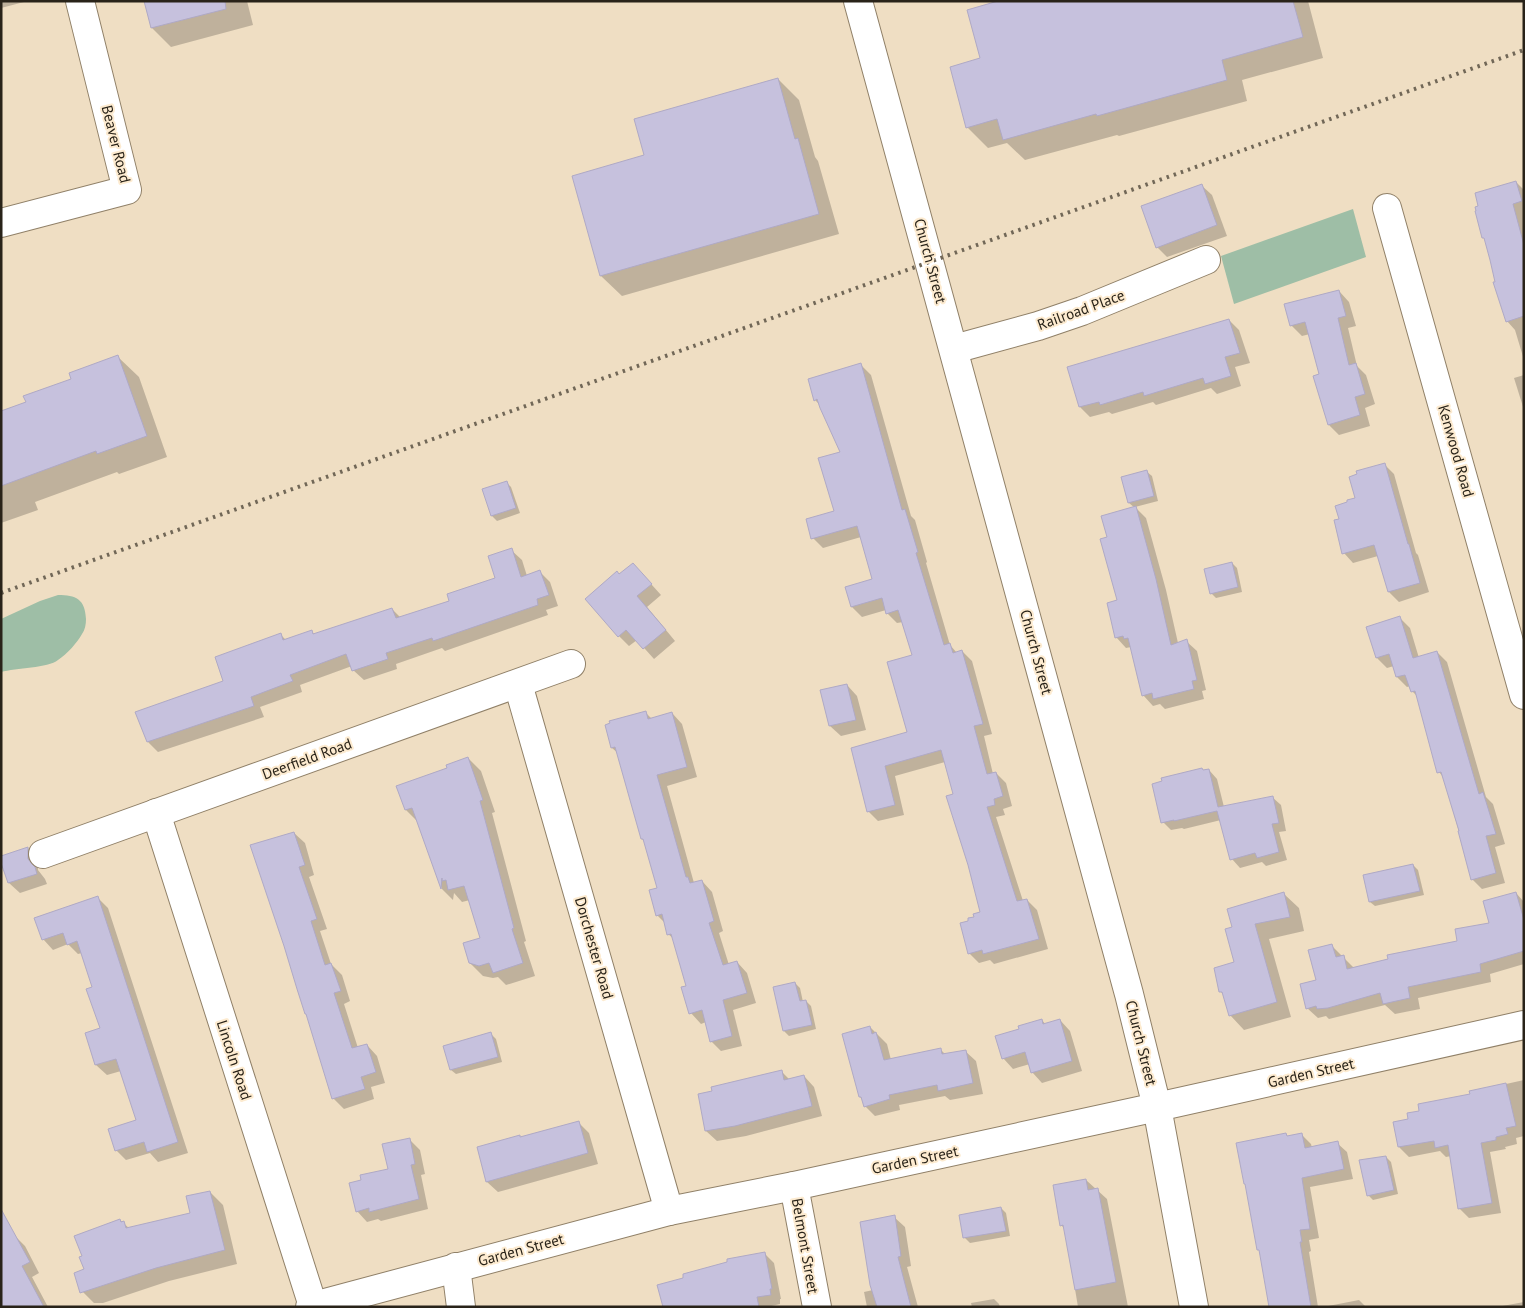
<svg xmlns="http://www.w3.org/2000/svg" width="1525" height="1308" font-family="'PT Sans',sans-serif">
  <rect width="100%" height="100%" fill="#efdec3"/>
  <g fill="#9ebea6">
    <polygon points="1353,209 1366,257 1234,304 1221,256"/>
    <path d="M58,595C76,595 85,599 86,619C86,624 85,630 82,634C77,643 67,654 58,660C48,668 16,668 1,672V619L40,601Z"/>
  </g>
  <g fill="#0003">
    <polygon points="1,1 24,1 24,2 1,8"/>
    <polygon points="145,1 247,1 253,25 171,47 152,28"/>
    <polygon points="1003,1 1308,1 1323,58 1242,80 1247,101 1119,136 1117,135 1025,160 1007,143 988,148 967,127 982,59"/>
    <polygon points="778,79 799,100 815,157 818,161 839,234 622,296 601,276 646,156"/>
    <polygon points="1516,182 1524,190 1524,360 1515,330 1507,321 1486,240 1483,237"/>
    <polygon points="1201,185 1212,195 1227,236 1167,257 1157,247"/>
    <polygon points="1339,291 1349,302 1356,326 1348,328 1357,366 1366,375 1375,404 1365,408 1370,426 1339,435 1329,425 1320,375 1310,334 1302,336 1291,325"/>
    <polygon points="1229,320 1239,330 1250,363 1235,367 1241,386 1217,394 1211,388 1156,405 1153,402 1112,414 1109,412 1090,417 1080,407 1069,368"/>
    <polygon points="118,357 139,377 167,457 119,474 117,472 35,502 38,510 1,523 1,412 28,403"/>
    <polygon points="861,365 871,375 911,516 915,520 927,562 926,563 950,645 957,653 962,651 972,661 992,734 984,736 993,774 996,773 1006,783 1012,806 1003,809 1005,815 996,817 1023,901 1027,900 1037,910 1048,949 994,964 990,960 979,963 969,953 975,918 982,913 955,795 945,762 895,776 904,815 878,821 868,811 853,748 909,733 913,656 903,622 897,623 887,613 886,610 862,617 852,607 847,588 873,580 861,537 823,548 813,538 836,512 842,453 821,406 815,400"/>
    <polygon points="1524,375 1524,410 1514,378"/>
    <polygon points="1385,465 1394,474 1416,553 1418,555 1429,592 1399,602 1389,592 1378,556 1353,563 1344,553 1340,520"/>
    <polygon points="1147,472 1152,476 1158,501 1135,507 1146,518 1166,590 1178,643 1186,641 1197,651 1206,690 1202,691 1204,699 1165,709 1160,704 1153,706 1143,695 1131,647 1126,648 1116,637 1118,601 1108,538 1135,508 1129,503"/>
    <polygon points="506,482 511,487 520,513 497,521 492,516"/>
    <polygon points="511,550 522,560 527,576 540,572 550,582 558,606 546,610 548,615 445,651 442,648 396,664 397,669 364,680 353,670 352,666 300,685 302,692 260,707 264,717 158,752 148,742 225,681 280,634 286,640 311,631 315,635 392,609 401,618 450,601 497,579"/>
    <polygon points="1232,563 1237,568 1242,592 1216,598 1211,593"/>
    <polygon points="643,575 661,595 647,607 675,641 654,659 637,640 629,646 619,636 620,576"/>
    <polygon points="1400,618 1410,628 1419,658 1437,652 1447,662 1486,797 1493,804 1505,844 1495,847 1505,883 1482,889 1472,879 1444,778 1439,772 1418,697 1412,691 1410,686 1407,687 1397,677 1394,666 1387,668 1377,658"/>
    <polygon points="847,685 857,696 866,730 841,736 830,726"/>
    <polygon points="645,712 652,719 672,713 682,724 697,777 667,786 694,883 702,881 712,892 723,931 719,933 729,965 737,962 747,973 756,1003 733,1010 742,1046 721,1051 711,1041 706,1022 701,1024 691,1013 688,986 674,939 668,934 666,924 657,915 658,888 646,843 642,839 619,754 612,748"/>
    <polygon points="468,758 481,771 495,812 492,813 526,941 524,942 535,976 506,985 498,977 493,978 483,976 470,963 482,939 470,900 462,902 454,893 453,900 442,889 418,822 406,810 398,787 448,769"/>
    <polygon points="1209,770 1217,779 1224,807 1272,797 1281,805 1286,831 1279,832 1287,860 1266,866 1262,862 1240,868 1232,859 1221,820 1184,829 1182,828 1171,830 1163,822 1204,771"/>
    <polygon points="294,833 305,843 314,875 309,877 327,929 320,931 331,964 342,975 350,1001 344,1004 358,1048 367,1045 377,1056 385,1083 371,1087 374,1099 344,1109 333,1098 308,1015"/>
    <polygon points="28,848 38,859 38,870 45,879 47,884 20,893 9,883 1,859"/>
    <polygon points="1413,865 1418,870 1424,895 1375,906 1370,902"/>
    <polygon points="1516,893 1524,902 1524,964 1490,974 1491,982 1418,998 1420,1009 1395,1014 1385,1005 1329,1019 1326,1016 1318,1018 1307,1008 1332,946 1354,968 1458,942 1490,924"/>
    <polygon points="1284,894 1299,908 1304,931 1269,939 1291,1017 1244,1030 1230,1015 1224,995 1221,992 1236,963 1234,928"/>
    <polygon points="98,898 108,908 188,1153 158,1162 150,1153 126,1160 116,1150 137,1121 121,1071 107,1075 96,1065 86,1034 102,1029 93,988 82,953 78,954 68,944 53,950 43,939"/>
    <polygon points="795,983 800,988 803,1002 806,1001 811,1006 816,1029 789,1036 784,1031 774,988"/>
    <polygon points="1042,1020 1046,1025 1060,1020 1070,1031 1082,1071 1042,1083 1032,1072 1030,1064 1013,1069 1003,1058 1020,1030"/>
    <polygon points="870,1027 887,1044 891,1060 941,1050 946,1055 965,1051 976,1061 983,1094 950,1100 945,1096 899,1105 900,1110 875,1116 865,1106 863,1100 860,1097"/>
    <polygon points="491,1034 496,1039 502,1062 456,1074 451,1070"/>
    <polygon points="781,1071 790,1080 804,1076 814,1087 822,1116 746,1136 717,1141 706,1131"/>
    <polygon points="1524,1080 1524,1136 1516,1138 1517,1144 1505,1147 1506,1149 1490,1152 1501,1213 1469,1218 1459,1208 1451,1156 1446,1157 1440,1151 1409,1157 1399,1147 1395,1123 1409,1120 1471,1095 1470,1092"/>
    <polygon points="579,1123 589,1133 598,1164 498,1192 487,1182 478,1148 521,1138"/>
    <polygon points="1286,1135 1288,1137 1302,1135 1311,1144 1312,1148 1337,1143 1347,1152 1353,1179 1310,1187 1319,1238 1309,1240 1311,1251 1309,1252 1318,1307 1270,1307"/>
    <polygon points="409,1139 420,1150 425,1174 421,1175 428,1209 381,1221 378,1219 367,1222 357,1211 363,1181 390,1170"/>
    <polygon points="1386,1157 1391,1162 1398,1194 1373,1200 1368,1195"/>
    <polygon points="1086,1180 1107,1199 1128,1307 1078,1307 1065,1229 1061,1225"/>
    <polygon points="210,1192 223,1205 237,1264 169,1281 103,1303 94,1303 81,1290 85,1270 120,1220 130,1229 192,1214"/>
    <polygon points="1001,1208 1006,1213 1010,1236 970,1243 965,1238 960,1216"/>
    <polygon points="894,1217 905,1227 911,1266 907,1267 918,1307 867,1307 864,1292 873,1290"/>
    <polygon points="15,1236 25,1246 39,1273 32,1277 48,1307 1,1307"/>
    <polygon points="764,1253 774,1263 781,1299 780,1299 780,1304 767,1307 665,1307"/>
    <polygon points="994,1299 999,1304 1000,1307 972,1307 971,1303"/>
    <polygon points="1359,1300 1366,1307 1323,1307"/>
    <polygon points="1524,1302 1524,1307 1497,1307"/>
  </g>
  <g fill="#c6c1dd" stroke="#afa9c5">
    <polygon points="144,1 225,1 226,9 151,28"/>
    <polygon points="998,1 1293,1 1303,37 1222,60 1227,80 1097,116 1096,114 1003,140 997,119 966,128 950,67 980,58 967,10"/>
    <polygon points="778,78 795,139 798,138 819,214 600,276 572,176 644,155 634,119"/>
    <polygon points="1516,181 1522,201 1513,204 1524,245 1524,316 1506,322 1493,282 1495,282 1490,260 1484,238 1482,238 1475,211 1476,211 1475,207 1478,206 1475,193"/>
    <polygon points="1202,184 1217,225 1156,248 1141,206"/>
    <polygon points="1339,290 1346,316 1338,318 1349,365 1356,363 1365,394 1355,397 1360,415 1328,425 1313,376 1319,374 1305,322 1290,326 1284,304"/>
    <polygon points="1229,319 1240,353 1225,357 1231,376 1205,384 1203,378 1144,396 1143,392 1100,405 1099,402 1079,407 1067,367"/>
    <polygon points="118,355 147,436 97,454 96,451 1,486 1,411 26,402 23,396 71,379 69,373"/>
    <polygon points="861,363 902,510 905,509 918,552 916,553 944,645 950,643 953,653 962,650 983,724 974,726 987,774 996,772 1003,796 994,799 995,805 987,807 1017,901 1027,899 1039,939 983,954 982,950 968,954 960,923 968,921 968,918 974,917 973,914 980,912 968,865 946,796 953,794 941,750 885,766 895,805 867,812 851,748 907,732 887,662 912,655 898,610 886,614 882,598 851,607 845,587 872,579 857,526 811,539 806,519 834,511 818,458 840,452 820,408 817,399 814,401 808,379"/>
    <polygon points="1385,463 1408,544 1409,544 1420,583 1388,592 1374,545 1342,554 1334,520 1339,519 1335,506 1347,502 1347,500 1355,498 1349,477 1357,474 1356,471"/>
    <polygon points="1147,470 1154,496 1128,503 1121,477"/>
    <polygon points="507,481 516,508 491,516 482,489"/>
    <polygon points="1136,506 1156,579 1171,645 1187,639 1197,680 1192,681 1194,689 1153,699 1152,693 1142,696 1128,638 1124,639 1123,636 1115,638 1107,603 1117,600 1100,539 1107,537 1101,516"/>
    <polygon points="512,548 521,577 540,570 549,595 537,599 538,605 433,641 432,638 386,653 388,659 352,671 346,654 290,675 293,681 251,697 254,706 147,742 135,712 223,681 215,657 281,633 283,640 312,630 313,634 392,608 396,618 449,601 447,594 495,578 488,556"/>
    <polygon points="1232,562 1238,587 1210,594 1204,569"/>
    <polygon points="633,563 652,584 637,596 666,630 643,649 626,630 618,637 585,599 617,571 619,574"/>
    <polygon points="1400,616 1413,658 1437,651 1479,794 1483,792 1496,834 1486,836 1496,873 1471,880 1458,831 1459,831 1441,772 1437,773 1415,691 1411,692 1405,675 1396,677 1389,654 1376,658 1366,627"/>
    <polygon points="847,684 856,720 829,726 820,690"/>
    <polygon points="646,711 648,719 672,712 687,767 657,775 686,877 688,877 690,883 702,880 714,921 709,923 723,965 737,961 747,993 723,1000 732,1036 710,1042 702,1010 689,1014 681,987 686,986 671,934 667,935 662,914 656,916 649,890 657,888 643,839 641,839 615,747 611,748 605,725 610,723 609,721"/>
    <polygon points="468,757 483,800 480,801 514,928 512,929 523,963 493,973 489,963 479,966 469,963 463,943 480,938 464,886 448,890 446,880 442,881 442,878 441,889 412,808 405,810 396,786 447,768 446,765"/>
    <polygon points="1202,768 1203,770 1209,769 1218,807 1273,796 1279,823 1272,824 1279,852 1257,858 1255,853 1230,860 1217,811 1174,821 1174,820 1161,823 1152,784 1162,781 1161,778"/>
    <polygon points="294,832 305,865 299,867 317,919 311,921 325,965 331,963 341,991 334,993 352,1048 367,1044 376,1072 361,1077 365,1089 332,1099 306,1014 305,1014 297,989 284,946 250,845"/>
    <polygon points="28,847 28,859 35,867 37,874 8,883 1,863 1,856"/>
    <polygon points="1413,864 1420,891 1369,902 1363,875"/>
    <polygon points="1284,892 1290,917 1255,924 1277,1002 1229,1016 1222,992 1219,992 1214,968 1234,962 1225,929 1232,927 1227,909"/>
    <polygon points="1516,892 1524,920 1524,951 1480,964 1481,972 1408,987 1410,998 1383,1004 1380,993 1328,1008 1317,1009 1316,1006 1306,1009 1300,984 1316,980 1308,950 1332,944 1336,957 1344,955 1347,969 1388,959 1387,955 1457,941 1455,929 1489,923 1483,901"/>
    <polygon points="98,896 178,1142 147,1152 144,1142 115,1151 108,1129 136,1120 116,1059 95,1065 85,1033 100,1028 86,989 92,987 77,941 67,945 63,933 42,940 34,918"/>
    <polygon points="795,982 800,1001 806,1000 812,1025 783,1031 773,987"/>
    <polygon points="1042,1019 1043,1024 1060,1019 1072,1061 1031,1073 1025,1052 1002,1059 995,1036 1019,1029 1018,1026"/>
    <polygon points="870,1026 872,1034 876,1032 884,1060 941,1048 942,1054 966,1050 973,1083 938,1091 937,1085 889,1095 890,1099 864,1107 861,1097 859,1097 842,1034"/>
    <polygon points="491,1032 498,1057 450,1070 443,1046"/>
    <polygon points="782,1070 784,1080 804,1075 812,1106 735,1126 705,1131 698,1094 712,1091 711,1087"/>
    <polygon points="1506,1083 1516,1126 1506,1128 1508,1134 1496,1137 1496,1140 1481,1143 1492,1203 1458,1209 1448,1145 1435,1148 1434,1141 1398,1147 1393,1122 1408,1119 1407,1113 1419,1111 1418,1104 1470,1094 1469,1091"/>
    <polygon points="579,1121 588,1153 486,1182 477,1147 520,1135 520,1137"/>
    <polygon points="1286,1133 1287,1136 1302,1133 1305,1148 1338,1141 1344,1169 1302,1178 1310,1229 1300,1230 1302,1242 1300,1242 1311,1307 1269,1307 1259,1250 1257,1250 1245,1184 1244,1184 1236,1143"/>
    <polygon points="410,1138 415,1164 411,1165 419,1199 369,1212 369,1208 356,1212 349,1183 361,1180 360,1175 388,1169 382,1144"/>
    <polygon points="1386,1156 1394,1190 1367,1196 1359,1160"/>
    <polygon points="1086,1179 1088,1190 1098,1188 1116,1282 1075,1290 1063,1225 1060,1226 1053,1185"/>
    <polygon points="210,1191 225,1250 156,1268 80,1293 74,1273 84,1269 79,1257 82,1256 74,1236 120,1219 121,1222 124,1221 126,1228 190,1213 186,1196"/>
    <polygon points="1001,1207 1006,1231 963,1238 959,1215"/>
    <polygon points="1,1209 30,1262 22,1266 44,1307 1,1307"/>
    <polygon points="895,1215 901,1256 898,1257 911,1307 877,1307 870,1285 860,1222"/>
    <polygon points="765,1252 772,1289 770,1289 771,1295 757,1297 759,1307 663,1307 657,1285 683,1278 683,1274 727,1262 727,1259"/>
  </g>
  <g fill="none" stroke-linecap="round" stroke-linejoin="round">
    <g stroke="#908068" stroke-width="30">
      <g id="street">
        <polyline points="1387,208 1524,695"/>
        <polyline points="1,223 127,190 80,1"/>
        <polyline points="954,349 1038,326 1082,311 1206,260"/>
        <polyline points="518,684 669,1211"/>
        <polyline points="156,813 313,1306"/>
        <polyline points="43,854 571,664"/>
        <polyline points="794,1186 817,1307"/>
        <polyline points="456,1267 461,1307"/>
        <polyline points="310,1307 669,1211 794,1186 1157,1107 1524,1025"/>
      </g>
    </g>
    <g stroke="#908068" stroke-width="30">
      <polyline id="secondary" points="858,1 1129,994 1157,1107 1194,1307"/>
    </g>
    <use href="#street" stroke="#fff" stroke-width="28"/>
    <use href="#secondary" stroke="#fff" stroke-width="28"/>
    <polyline stroke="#716757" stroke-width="4" stroke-dasharray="2.5 5" stroke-linecap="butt" points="1,593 1524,50"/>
  </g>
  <g text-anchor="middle" stroke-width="4" stroke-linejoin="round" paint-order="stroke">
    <g font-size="15" fill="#292319" stroke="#fdebd0">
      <text transform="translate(116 144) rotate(76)" y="5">Beaver Road</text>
      <text transform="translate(930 261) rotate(75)" y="5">Church Street</text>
      <text transform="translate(1081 310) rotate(-20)" y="5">Railroad Place</text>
      <text transform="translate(1456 451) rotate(74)" y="5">Kenwood Road</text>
      <text transform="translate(1036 652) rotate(75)" y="5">Church Street</text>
      <text transform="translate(307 759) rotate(-20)" y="5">Deerfield Road</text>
      <text transform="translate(594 948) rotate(74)" y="5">Dorchester Road</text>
      <text transform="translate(1141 1043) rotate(76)" y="5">Church Street</text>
      <text transform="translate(234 1060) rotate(72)" y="5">Lincoln Road</text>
      <text transform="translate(1311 1073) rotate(-13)" y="5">Garden Street</text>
      <text transform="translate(915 1160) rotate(-12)" y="5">Garden Street</text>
      <text transform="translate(805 1246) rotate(80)" y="5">Belmont Street</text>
      <text transform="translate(521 1250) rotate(-15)" y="5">Garden Street</text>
    </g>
  </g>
  <rect width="1525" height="1308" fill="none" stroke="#292319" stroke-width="5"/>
</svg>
